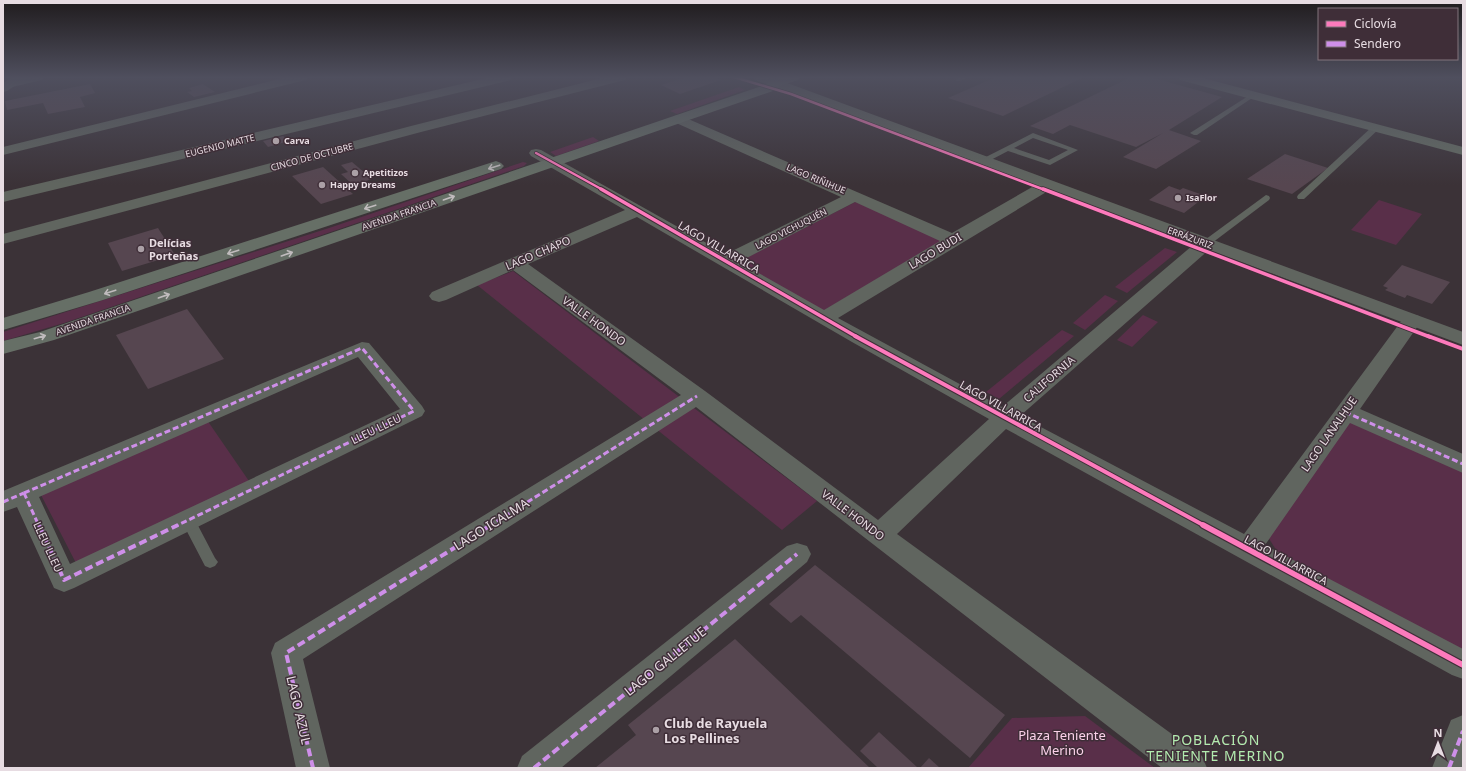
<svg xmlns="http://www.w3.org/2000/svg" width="1466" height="771" font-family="'Noto Sans',sans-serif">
  <rect width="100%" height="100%" fill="#3b3237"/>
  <g fill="#592f49">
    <polygon points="739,87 745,90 677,114 670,111"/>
    <polygon points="593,137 599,141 556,156 550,152"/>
    <polygon points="523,162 527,163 524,166 64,323 3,341 3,332 329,228"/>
    <polygon points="859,200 944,240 823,311 738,262"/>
    <polygon points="1379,200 1422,214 1396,245 1351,230"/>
    <polygon points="1165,248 1177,252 1127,293 1115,287"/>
    <polygon points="513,271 817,501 782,530 477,285"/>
    <polygon points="1105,295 1118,301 1085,330 1073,323"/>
    <polygon points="1143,315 1158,322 1132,347 1117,340"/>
    <polygon points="1062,330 1074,336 999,399 986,392"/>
    <polygon points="207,420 251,484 77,565 40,493"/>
    <polygon points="1350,420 1463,471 1463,655 1278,553 1268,537"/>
    <polygon points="1085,716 1155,768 968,768 1012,718"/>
  </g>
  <g fill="#564650">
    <polygon points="686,77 713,77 721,80 680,94 661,85"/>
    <polygon points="996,77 1084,77 1003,116 948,98"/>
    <polygon points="1131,77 1150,77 1222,97 1169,130 1201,141 1156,169 1123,157 1163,133 1136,147 1070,125 1053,134 1030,126"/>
    <polygon points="90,84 95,93 80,97 85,107 48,114 43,103 7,110 5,101"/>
    <polygon points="203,84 215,92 194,97 187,92 192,91 189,88"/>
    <polygon points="283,136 289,141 268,147 263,141"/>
    <polygon points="1285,154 1328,168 1292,194 1247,179"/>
    <polygon points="352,162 372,179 353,185 341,174 348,172 341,165"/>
    <polygon points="323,167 353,194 321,204 292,176"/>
    <polygon points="1169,186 1180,190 1183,188 1206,196 1184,213 1149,200"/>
    <polygon points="158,228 175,255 122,271 108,243"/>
    <polygon points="1402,265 1450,282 1432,304 1407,295 1405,298 1385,290 1388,288 1383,286"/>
    <polygon points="187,309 224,359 148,389 116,335"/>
    <polygon points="815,565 1005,715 970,758 801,615 791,623 769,604"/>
    <polygon points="735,639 870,768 595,768 636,735 628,725"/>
    <polygon points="879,732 918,768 878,768 860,751"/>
    <polygon points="929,758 940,768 920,768"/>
  </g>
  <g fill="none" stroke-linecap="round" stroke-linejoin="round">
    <g fill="#60655f" fill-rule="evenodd">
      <polygon points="959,77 968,77 960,81 956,81 956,79"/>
      <polygon points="1253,93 1256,95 1255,96 1197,135 1194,135 1190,133"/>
      <polygon points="1373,126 1379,126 1380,128 1304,199 1298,199 1297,197 1298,195"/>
      <path d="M1033,133L1078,150L1050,165L1008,151L985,163H982L978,161ZM1033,138L1068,150L1049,160L1014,148Z"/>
      <polygon points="1266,195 1269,196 1270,198 1269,200 1208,246 1202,246 1200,244 1202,242"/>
      <polygon points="188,514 193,516 215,558 218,562 215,566 210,568 205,566 181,520 183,516"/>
    </g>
    <g fill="#60655f" fill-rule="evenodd">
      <polygon points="22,77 44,77 42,80 12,87 8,86 6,83 8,80"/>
      <polygon points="287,77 308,77 306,80 3,155 3,147"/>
      <polygon points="491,77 513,77 511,80 507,81 3,202 3,192"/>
      <polygon points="606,77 627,77 625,80 421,132 3,244 3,234 411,126"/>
      <path d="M679,115L952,233L1041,182L1047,180L1053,182L1055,185L1053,188L838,318L1002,407L1199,240L1205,239L1211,240L1214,244L1211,248L1020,416L1244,534L1405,316L1412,314L1419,316L1422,320L1360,409L1463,454V473L1350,423L1265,545L1463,649V679L1452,675L1006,429L897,534L1202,756L1207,768H1162L696,407L303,659L330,768H296L271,653L275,643L681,395L513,270L446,300L439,302L432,300L429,296L432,292L625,210L531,156L529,153L531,150L536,149L541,150L726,254L841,197L674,122L672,119L674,116ZM855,202L940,241L824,310L739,262ZM637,217L852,342L989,419L878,520L705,391L528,264Z"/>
      <path d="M362,342L369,343L422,406L425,411L422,416L74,588L64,592L54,588L17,507L3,512V491ZM358,357L400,409L70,564L39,497Z"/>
      <polygon points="797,543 807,546 811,554 807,562 561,768 517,768 522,756 787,546"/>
      <polygon points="1463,715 1463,768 1432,768 1451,720"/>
    </g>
    <polygon fill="#60655f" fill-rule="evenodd" points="753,77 771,77 1463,332 1463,345 755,80"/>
    <polygon fill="#616860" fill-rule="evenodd" points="13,77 28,77 7,91 3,92 3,83"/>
    <g fill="#666f66" fill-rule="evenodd">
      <polygon points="781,77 800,77 798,80 779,86 773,91 54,340 3,354 3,341 40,332 765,85 771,80"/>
      <polygon points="496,161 501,163 504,166 501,169 103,300 3,330 3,318 89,292"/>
    </g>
    <polygon fill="#666e64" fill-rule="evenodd" points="1178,77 1199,77 1463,147 1463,155 1180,80"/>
    <g stroke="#ce8fe9" stroke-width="3" stroke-dasharray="6 3" stroke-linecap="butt">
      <polyline points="1345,412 1463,464"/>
      <polyline points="24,493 39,526"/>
      <polyline points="24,493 362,348 414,411 176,526"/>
      <polyline points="3,502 24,493"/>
      <polyline points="489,526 697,396"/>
    </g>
    <g stroke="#ce8fe9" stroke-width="4" stroke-dasharray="8 4" stroke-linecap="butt">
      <polyline points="39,525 64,580 178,525"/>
      <polyline points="313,768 286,653 491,525"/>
      <polyline points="534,768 797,554"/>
      <polyline points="1449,768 1463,731"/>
    </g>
    <g stroke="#3f2e38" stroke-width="4">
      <g id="cycleway-far3">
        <polyline points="734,77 791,94 1045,190"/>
        <polyline points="536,153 603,190"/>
      </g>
    </g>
    <g stroke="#3f2e38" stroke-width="5.5">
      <g id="cycleway-far2">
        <polyline points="601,189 857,337"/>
        <polyline points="1043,189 1430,337"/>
      </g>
    </g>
    <g stroke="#3f2e38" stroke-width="6">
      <g id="cycleway-far1">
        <polyline points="855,336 1205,526"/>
        <polyline points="1428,336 1463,349"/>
      </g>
    </g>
    <g stroke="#3f2e38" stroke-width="8">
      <polyline id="cycleway" points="1203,525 1463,665"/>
    </g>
    <use href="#cycleway-far3" stroke="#fd7abc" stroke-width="2.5"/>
    <use href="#cycleway-far2" stroke="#fd7abc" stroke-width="3.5"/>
    <use href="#cycleway-far1" stroke="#fd7abc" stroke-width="4"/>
    <use href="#cycleway" stroke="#fd7abc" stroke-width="5.5"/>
  </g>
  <defs><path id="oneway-shaft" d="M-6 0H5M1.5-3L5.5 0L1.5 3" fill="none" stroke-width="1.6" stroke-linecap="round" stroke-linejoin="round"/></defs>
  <g stroke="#c0bbbd">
    <use href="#oneway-shaft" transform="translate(494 167) rotate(162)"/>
    <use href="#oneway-shaft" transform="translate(449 198) rotate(-19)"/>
    <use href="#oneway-shaft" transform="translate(370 207) rotate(162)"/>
    <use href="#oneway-shaft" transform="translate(233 252) rotate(162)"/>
    <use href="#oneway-shaft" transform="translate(287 254) rotate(-19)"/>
    <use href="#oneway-shaft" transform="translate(110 292) rotate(162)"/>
    <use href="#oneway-shaft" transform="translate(164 296) rotate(-19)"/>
    <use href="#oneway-shaft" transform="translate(40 337) rotate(-16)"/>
  </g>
  <linearGradient id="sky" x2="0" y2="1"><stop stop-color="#201c1e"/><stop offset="0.42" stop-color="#4f4f5e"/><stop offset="1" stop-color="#4f4f5e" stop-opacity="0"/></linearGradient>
  <rect width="1466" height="185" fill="url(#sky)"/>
  <g fill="#aba0a6" stroke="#3f2e38" stroke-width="1.5">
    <circle cx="276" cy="141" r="4"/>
    <circle cx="355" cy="173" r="4"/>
    <circle cx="322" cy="185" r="4"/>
    <circle cx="1178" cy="198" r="4"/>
    <circle cx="141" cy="249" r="4"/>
    <circle cx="656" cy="730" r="4"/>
  </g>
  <g text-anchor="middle" stroke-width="3" stroke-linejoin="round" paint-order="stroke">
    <g font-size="9" font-weight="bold" fill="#e7dce2" stroke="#3f2e38" text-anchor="start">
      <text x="284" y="144">Carva</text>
      <text x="363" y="176">Apetitizos</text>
      <text x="330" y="188">Happy Dreams</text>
      <text x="1186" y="201">IsaFlor</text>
    </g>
    <g font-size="9" fill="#e7dce2" stroke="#3f2e38">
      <text transform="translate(220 146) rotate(-14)" y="3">EUGENIO MATTE</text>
      <text transform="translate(312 157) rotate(-15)" y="3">CINCO DE OCTUBRE</text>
      <text transform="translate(816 179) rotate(23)" y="3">LAGO RIÑIHUE</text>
      <text transform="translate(399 215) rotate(-19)" y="3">AVENIDA FRANCIA</text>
      <text transform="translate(791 229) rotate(-27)" y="3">LAGO VICHUQUÉN</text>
      <text transform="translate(1190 238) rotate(20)" y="3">ERRÁZURIZ</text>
      <text transform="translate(93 320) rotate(-19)" y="3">AVENIDA FRANCIA</text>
    </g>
    <g font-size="11" font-weight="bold" fill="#e7dce2" stroke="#3f2e38" text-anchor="start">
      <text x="149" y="247">Delícias<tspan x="149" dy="13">Porteñas</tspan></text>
    </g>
    <g font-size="11" fill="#e7dce2" stroke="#3f2e38">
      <text transform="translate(719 247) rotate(30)" y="4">LAGO VILLARRICA</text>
      <text transform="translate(935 251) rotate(-31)" y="4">LAGO BUDI</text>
      <text transform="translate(538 253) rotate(-23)" y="4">LAGO CHAPO</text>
      <text transform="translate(594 321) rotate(36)" y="4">VALLE HONDO</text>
      <text transform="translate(1049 379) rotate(-41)" y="4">CALIFORNIA</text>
      <text transform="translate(1001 406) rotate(29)" y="4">LAGO VILLARRICA</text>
      <text transform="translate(376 429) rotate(-26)" y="4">LLEU LLEU</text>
      <text transform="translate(1329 434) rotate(-55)" y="4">LAGO LANALHUE</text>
      <text transform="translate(853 515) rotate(37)" y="4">VALLE HONDO</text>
      <text transform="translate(48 547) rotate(65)" y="4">LLEU LLEU</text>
      <text transform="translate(1286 560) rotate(28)" y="4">LAGO VILLARRICA</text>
    </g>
    <g font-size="13" fill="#e7dce2" stroke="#3f2e38">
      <text transform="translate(491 524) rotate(-32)" y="5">LAGO ICALMA</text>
      <text transform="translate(665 661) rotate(-39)" y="5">LAGO GALLETUE</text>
      <text transform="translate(299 710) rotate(77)" y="5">LAGO AZUL</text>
    </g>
    <g font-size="13" font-weight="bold" fill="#e7dce2" stroke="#3f2e38" text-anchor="start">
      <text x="664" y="728">Club de Rayuela<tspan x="664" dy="15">Los Pellines</tspan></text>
    </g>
    <g font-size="13" fill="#fbd1e9" stroke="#3f2e38">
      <text x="1062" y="740">Plaza Teniente<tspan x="1062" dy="15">Merino</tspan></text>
    </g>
    <g font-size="14" letter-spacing="1" fill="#b2ebaf" stroke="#3f2e38">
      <text x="1216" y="745">POBLACIÓN<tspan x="1216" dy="16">TENIENTE MERINO</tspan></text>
    </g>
  </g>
  <rect width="1466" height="771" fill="none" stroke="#e7dce2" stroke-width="8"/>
  <rect x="1318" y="8" width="140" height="52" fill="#3f2e38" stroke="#82747c"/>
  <rect x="1326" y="21" width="20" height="6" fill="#fd7abc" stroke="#82747c"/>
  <text x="1354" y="28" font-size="12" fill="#e7dce2">Ciclovía</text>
  <rect x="1326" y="41" width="20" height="6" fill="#ce8fe9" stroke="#82747c"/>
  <text x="1354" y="48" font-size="12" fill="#e7dce2">Sendero</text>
  <g transform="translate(1438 743)" stroke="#3f2e38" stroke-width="3" paint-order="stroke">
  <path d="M0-3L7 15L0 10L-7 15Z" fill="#e7dce2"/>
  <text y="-6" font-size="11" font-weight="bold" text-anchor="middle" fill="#e7dce2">N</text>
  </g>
</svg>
